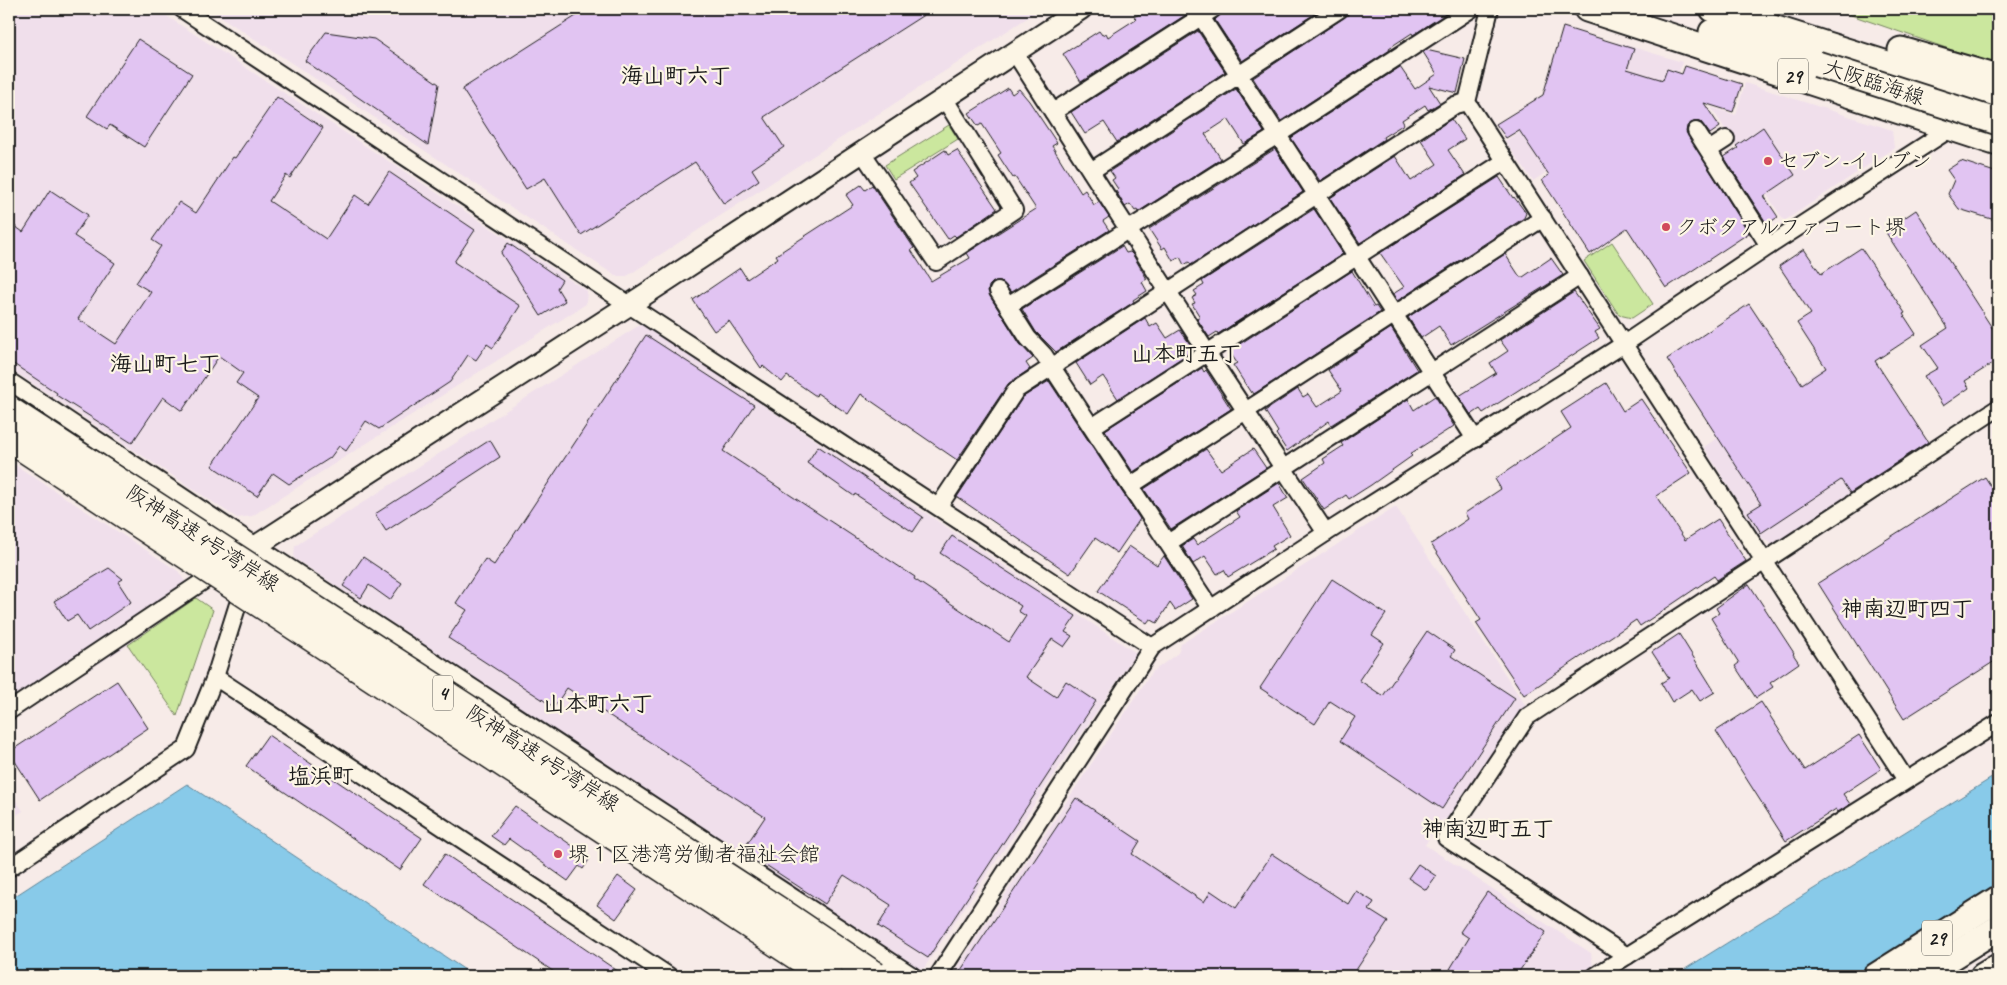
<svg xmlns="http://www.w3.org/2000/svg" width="2007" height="985" font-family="Caveat,'Klee One',sans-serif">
  <rect width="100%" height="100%" fill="#f7ebe8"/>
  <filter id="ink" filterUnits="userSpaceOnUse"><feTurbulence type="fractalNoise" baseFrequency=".02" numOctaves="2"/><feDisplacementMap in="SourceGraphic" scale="10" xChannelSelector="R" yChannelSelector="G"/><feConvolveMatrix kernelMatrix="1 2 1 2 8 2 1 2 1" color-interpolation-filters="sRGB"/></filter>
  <g filter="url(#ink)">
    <g fill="#f0dfeb">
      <polygon points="9,9 156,9 587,291 586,304 252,516 237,518 9,368"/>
      <polygon points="209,9 1041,9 627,276 616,276"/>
      <polygon points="1616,42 1682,62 1665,124 1631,116 1533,181 1505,141 1574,97 1595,103"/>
      <polygon points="1745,83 1892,130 1894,148 1784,221 1711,107 1736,115"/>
      <polygon points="641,324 1136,653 924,968 914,969 294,558 295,546"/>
      <polygon points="1835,359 1903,465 1776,547 1759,536 1704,447"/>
      <polygon points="9,461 178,571 196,598 128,645 9,720"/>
      <polygon points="1396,507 1527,708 1521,711 1453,817 1441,820 1425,845 1591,953 1593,968 1580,976 957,976 956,969 1152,672 1178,653 1181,644"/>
      <polygon points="9,790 23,811 9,820"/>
    </g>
    <g fill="#cbe79e" stroke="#74825d">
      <polygon points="1833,9 1998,9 1998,66 1854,16"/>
      <polygon points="949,125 958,139 894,179 885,165"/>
      <polygon points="1612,242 1653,304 1632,318 1619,315 1584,261"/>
      <polygon points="196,598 213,610 177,716 128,645"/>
    </g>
    <g fill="#88cae9" stroke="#5d8497">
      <polygon points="1998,774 1998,917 1902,976 1674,976"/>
      <polygon points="187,784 474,976 9,976 9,900"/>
    </g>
    <g fill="#e1c4f2" stroke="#1c1c1c">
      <polygon points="587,9 933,9 764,117 784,147 752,169 759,180 724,204 695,162 581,235 545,178 526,189 462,89"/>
      <polygon points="1148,9 1184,9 1187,14 1081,82 1063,54 1099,31 1102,35 1106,33 1108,37 1136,19 1134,17"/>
      <polygon points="1226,9 1322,9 1242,61 1215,20"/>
      <polygon points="1350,9 1453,9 1413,35 1412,33 1389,48 1390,50 1281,121 1253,78 1345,17"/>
      <polygon points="1563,27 1634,49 1627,69 1663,80 1667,69 1682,74 1685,66 1742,84 1733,112 1704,103 1720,127 1710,134 1701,122 1695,121 1687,126 1686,132 1749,233 1666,288 1627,228 1590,254 1542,180 1549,175 1519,130 1506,138 1496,124 1543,95"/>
      <polygon points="1198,31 1225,72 1117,142 1104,122 1085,134 1071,112"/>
      <polygon points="326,32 374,39 439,84 428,145 305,61"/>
      <polygon points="138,39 192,74 144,147 110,125 107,129 87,116"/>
      <polygon points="1426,50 1465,59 1457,93 1429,86 1440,103 1428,110 1425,105 1402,120 1404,124 1383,137 1384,139 1320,181 1291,138 1400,67 1415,89 1437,74 1423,52"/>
      <polygon points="1008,88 1012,94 1019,89 1029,101 1057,143 1052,146 1081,193 1085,190 1094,205 1099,202 1109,217 1103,221 1109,230 1011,292 1002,282 993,282 989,286 988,291 990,296 1020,344 1033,358 1026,363 1030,369 1008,384 957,460 861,394 848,414 817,393 816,396 787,376 782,382 763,366 761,368 729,321 714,331 693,300 740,268 747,279 778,258 776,255 853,205 846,195 861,185 865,190 872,185 914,248 911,250 931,281 970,258 967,253 1036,209 1015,177 1013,178 998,155 1001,153 982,124 978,126 969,113"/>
      <polygon points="1236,89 1264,132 1244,144 1228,119 1205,134 1221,159 1138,212 1137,210 1135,211 1130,204 1125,207 1116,191 1118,189 1112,180 1115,178 1110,171"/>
      <polygon points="277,97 323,128 290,178 286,175 269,201 326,239 355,195 368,204 389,172 475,230 454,262 520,306 493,348 487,344 476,360 468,355 450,382 379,429 366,421 346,451 339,446 330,458 289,484 273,473 257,496 212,466 258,398 236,383 243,373 219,356 182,411 163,397 132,443 56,395 57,393 9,361 9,222 23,232 50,190 88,215 74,236 115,263 78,319 116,344 151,292 136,283 161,246 152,240 179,202 196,213 233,157 235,158"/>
      <polygon points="1451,119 1465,139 1448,150 1465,175 1360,243 1330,198 1395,156 1411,181 1437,164 1421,140"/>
      <polygon points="1763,127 1795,175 1764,196 1778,217 1767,224 1724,157 1738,148 1736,146"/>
      <polygon points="1275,149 1303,192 1191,265 1189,262 1184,265 1180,257 1173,261 1165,247 1162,249 1149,229"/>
      <polygon points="945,150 948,155 957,150 997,209 956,237 954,235 948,239 909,183 916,178 912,172"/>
      <polygon points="1961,161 1998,173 1998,221 1959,209 1948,194 1954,180 1947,170"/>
      <polygon points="1499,177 1513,198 1514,197 1526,213 1524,218 1397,301 1393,294 1404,287 1380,253"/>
      <polygon points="1314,209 1343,254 1218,334 1217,332 1209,337 1197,319 1200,317 1192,304 1195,303 1192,298 1197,295 1194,291 1204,285 1202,281"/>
      <polygon points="1916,210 1998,337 1998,360 1965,381 1969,388 1943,406 1924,376 1938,368 1922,345 1948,328 1885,231"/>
      <polygon points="508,243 562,280 557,288 565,301 541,316 501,253"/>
      <polygon points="1122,246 1126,253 1130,252 1133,255 1147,279 1142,282 1147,291 1133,300 1134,302 1056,352 1036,332 1022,309"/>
      <polygon points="1861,248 1905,313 1903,314 1916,334 1875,361 1928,442 1850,493 1841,480 1761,533 1748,512 1761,504 1667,359 1749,304 1802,384 1826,368 1797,323 1811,314 1779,266 1804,249 1821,274"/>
      <polygon points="1505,254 1520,277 1523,277 1551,258 1563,275 1451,345 1439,326 1421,338 1408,317"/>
      <polygon points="1352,271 1374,307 1376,306 1380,312 1254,394 1252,391 1251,393 1233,365 1237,363 1229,351"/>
      <polygon points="1574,292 1600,329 1595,332 1599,338 1483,413 1480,409 1471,415 1459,396 1496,373 1490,363 1508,351 1500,340"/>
      <polygon points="1145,318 1150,327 1157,323 1167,338 1180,330 1192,347 1189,349 1191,352 1118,399 1103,376 1090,385 1076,363"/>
      <polygon points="1391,328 1417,370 1331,425 1329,421 1287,451 1276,434 1278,432 1265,411 1298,389 1303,397 1308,394 1317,407 1342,391 1328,370"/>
      <polygon points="646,335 754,405 723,451 915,577 914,579 1009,642 1026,616 1018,611 1021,606 940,553 952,536 1076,616 1065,632 1072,636 1064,647 1052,639 1026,677 1056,697 1066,681 1096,701 928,958 878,926 891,905 844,875 825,904 743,850 765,817 567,688 554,707 448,638 467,610 456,603 485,559 494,565"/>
      <polygon points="1202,368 1204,372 1206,370 1231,409 1133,472 1105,430"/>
      <polygon points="1049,381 1140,519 1117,553 1095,538 1070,574 957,497 1023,397"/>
      <polygon points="1606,383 1623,411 1641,399 1691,473 1656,496 1685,540 1718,519 1746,561 1717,580 1714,576 1640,626 1636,620 1524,695 1476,623 1481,620 1431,544 1468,519 1465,513 1501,489 1495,479 1571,428 1561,412"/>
      <polygon points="1435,396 1454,426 1410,454 1412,456 1371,485 1349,499 1346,495 1324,510 1303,478 1325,463 1323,459 1343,446 1341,443 1408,399 1414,410"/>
      <polygon points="490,440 500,457 386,531 375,514"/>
      <polygon points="818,446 923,517 913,532 855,494 854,496 807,463"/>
      <polygon points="1206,449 1221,470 1253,449 1266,468 1171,529 1144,489"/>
      <polygon points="1985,477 1998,497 1998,659 1904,719 1818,583"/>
      <polygon points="1279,483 1288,498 1273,507 1290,535 1272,546 1274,549 1228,577 1224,570 1217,574 1205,556 1193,564 1182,546 1193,539 1197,545 1240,517 1236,511"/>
      <polygon points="1129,546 1157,565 1164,556 1192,599 1175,610 1170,603 1157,623 1150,619 1147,623 1098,591"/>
      <polygon points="363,557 402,583 390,600 369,585 361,598 343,586"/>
      <polygon points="109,568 123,579 118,582 131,602 88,631 77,615 67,621 54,601"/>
      <polygon points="1332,579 1386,614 1372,635 1384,643 1359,680 1383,696 1427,631 1455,650 1451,656 1515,698 1442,809 1340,741 1355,717 1330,701 1315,724 1260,688"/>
      <polygon points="1749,584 1794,653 1793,654 1799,663 1770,683 1773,687 1756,698 1735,666 1739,663 1711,618 1719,613 1716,608"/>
      <polygon points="1679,634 1715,692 1700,701 1692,689 1672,702 1661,683 1669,678 1652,652"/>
      <polygon points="117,681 148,728 40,800 9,752"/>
      <polygon points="1761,702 1805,770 1859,735 1881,769 1843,794 1850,804 1838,812 1836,809 1786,841 1716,731"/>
      <polygon points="268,735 422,838 400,870 246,766"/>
      <polygon points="1076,798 1140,841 1132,854 1204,902 1211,891 1236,908 1272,854 1348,904 1356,891 1374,902 1369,910 1388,922 1352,976 957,976"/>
      <polygon points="515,806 590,858 583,869 579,866 568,881 509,839 504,845 491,836"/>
      <polygon points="445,854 625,976 560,976 424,884"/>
      <polygon points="1418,864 1436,876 1426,890 1408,878"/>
      <polygon points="618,876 637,890 616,919 597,905"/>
      <polygon points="1487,892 1546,932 1516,976 1460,976 1450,969 1469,938 1460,932"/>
    </g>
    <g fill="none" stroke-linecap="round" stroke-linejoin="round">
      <g stroke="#1c1c1c" stroke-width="20">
        <g id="minor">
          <polyline points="182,9 629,305 1152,647"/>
          <polyline points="1196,9 1475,439"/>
          <polyline points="1490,9 1467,102 1906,780"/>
          <polyline points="1015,53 1208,354 1326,533"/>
          <polyline points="1053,112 1213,9"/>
          <polyline points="1696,131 1769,246"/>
          <polyline points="1709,150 1726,139"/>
          <polyline points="862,152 936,262 1014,210 944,98"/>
          <polyline points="1091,171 1340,9"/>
          <polyline points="998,291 1028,338 1044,355 1211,609"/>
          <polyline points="1008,306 1279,134 1471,9"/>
          <polyline points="9,381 256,546 913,976"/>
          <polyline points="1092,427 1505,161"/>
          <polyline points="1130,486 1543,218"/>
          <polyline points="939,506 1016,390 1455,105 1467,102"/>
          <polyline points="1168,543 1580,276"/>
          <polyline points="215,677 669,976"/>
          <polyline points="9,711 220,570"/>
          <polyline points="9,868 186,749 215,677 244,585"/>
          <polyline points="1627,956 1446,838 1527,717 1998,408"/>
          <polyline points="938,976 1152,647 1326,533 1624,344 1769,246 1956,125"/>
          <polyline points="1595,976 1998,723"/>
        </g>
      </g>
      <g stroke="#1c1c1c" stroke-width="24">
        <polyline id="tertiary" points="256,546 629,305 1081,9"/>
      </g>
      <g stroke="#1c1c1c" stroke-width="29">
        <g id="primary">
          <polyline points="1587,9 1998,143"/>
          <polyline points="1713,9 1998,99"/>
          <polyline points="1712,32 1817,64"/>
          <polyline points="1901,50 1998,78"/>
          <polyline points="1876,976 1998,899"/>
          <polyline points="1921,976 1998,928"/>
          <polyline points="1983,976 1998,967"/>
        </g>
      </g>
      <use href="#minor" stroke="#fcf5e5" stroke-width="16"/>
      <use href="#tertiary" stroke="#fcf5e5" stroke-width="20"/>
      <use href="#primary" stroke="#fcf5e5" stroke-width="25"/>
      <g stroke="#1c1c1c" stroke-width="29" stroke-linecap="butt">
        <polyline id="primary-bridge" points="1817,64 1998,122"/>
      </g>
      <g stroke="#1c1c1c" stroke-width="31" stroke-linecap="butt">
        <g id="motorway-bridge">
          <polyline points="9,411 786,916 875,976"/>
          <polyline points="9,438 828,976"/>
        </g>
      </g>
      <use href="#primary-bridge" stroke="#fcf5e5" stroke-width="25"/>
      <use href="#motorway-bridge" stroke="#fcf5e5" stroke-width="28"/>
    </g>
  </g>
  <g fill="#d1495b" stroke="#fcf5e5" stroke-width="2">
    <circle cx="1768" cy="161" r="5"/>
    <circle cx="1666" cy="227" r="5"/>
    <circle cx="558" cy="854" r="5"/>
  </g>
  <g text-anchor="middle" stroke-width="4.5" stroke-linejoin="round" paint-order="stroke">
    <g fill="#fcf5e5" stroke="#5f5d58" stroke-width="1">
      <rect x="1778" y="58.5" width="30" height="35" rx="4"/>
      <rect x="433" y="675.5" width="20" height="35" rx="4"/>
      <rect x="1922" y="920.5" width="30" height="35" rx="4"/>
    </g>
    <g font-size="20" font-weight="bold" fill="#1c1c1c">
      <text x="1793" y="83">29</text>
      <text x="443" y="700">4</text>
      <text x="1937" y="945">29</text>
    </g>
    <g font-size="21" fill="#1c1c1c" stroke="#fcf5e5">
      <text transform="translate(1874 82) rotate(18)" y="7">大阪臨海線</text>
      <text transform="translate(203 538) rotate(33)" y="7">阪神高速4号湾岸線</text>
      <text transform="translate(543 758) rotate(33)" y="7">阪神高速4号湾岸線</text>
    </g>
    <g font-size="21" fill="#1c1c1c" stroke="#fcf5e5" text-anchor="start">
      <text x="1778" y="168">セブン-イレブン</text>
      <text x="1676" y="234">クボタアルファコート堺</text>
      <text x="568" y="861">堺１区港湾労働者福祉会館</text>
    </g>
    <g font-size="22" font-weight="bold" fill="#1c1c1c" stroke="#fcf5e5">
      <text x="676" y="83">海山町六丁</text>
      <text x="1186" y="361">山本町五丁</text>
      <text x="165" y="371">海山町七丁</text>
      <text x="1907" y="616">神南辺町四丁</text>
      <text x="598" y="711">山本町六丁</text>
      <text x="321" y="783">塩浜町</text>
      <text x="1488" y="836">神南辺町五丁</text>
    </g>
  </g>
  <rect width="2007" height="985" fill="none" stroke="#fcf5e5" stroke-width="30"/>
  <rect x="15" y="15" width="1977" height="955" fill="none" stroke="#1c1c1c" stroke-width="2" filter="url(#ink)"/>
</svg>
